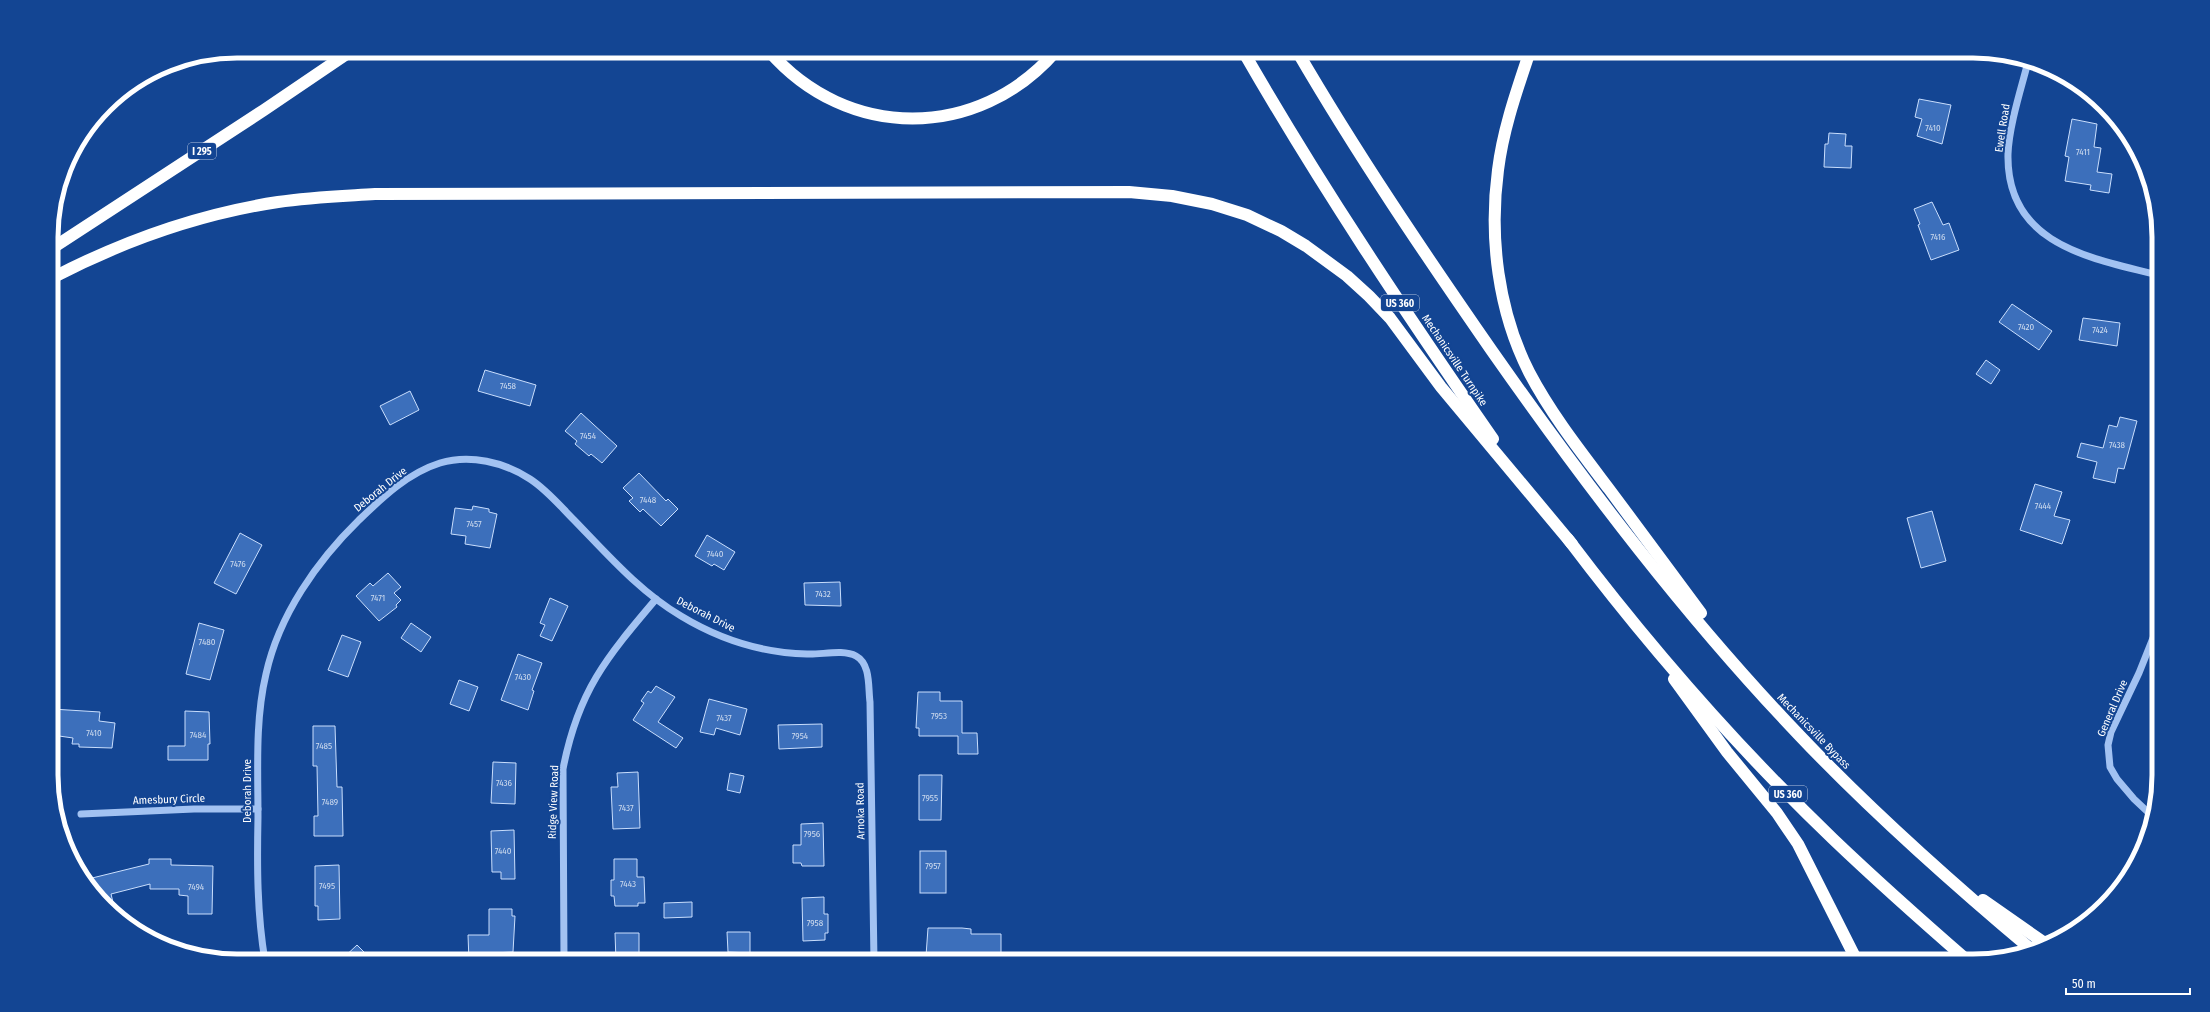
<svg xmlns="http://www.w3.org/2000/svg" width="2210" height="1012" font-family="'Fira Sans Condensed',sans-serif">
  <rect width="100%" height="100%" fill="#134593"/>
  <g fill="#3c6fbb" stroke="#c9defd">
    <polygon points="1919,99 1951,105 1942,144 1917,136 1922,119 1915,117"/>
    <polygon points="2072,119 2097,124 2094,147 2101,148 2097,172 2112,174 2109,193 2090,190 2091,185 2065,181 2069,157 2065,156"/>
    <polygon points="1829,133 1846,134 1845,146 1852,146 1851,168 1824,167 1825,144 1828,144"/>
    <polygon points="1932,202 1943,225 1949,223 1959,250 1931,260 1918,225 1920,224 1914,209"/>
    <polygon points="2012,304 2052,331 2039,350 1999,322"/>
    <polygon points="2083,318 2120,323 2117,346 2079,340"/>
    <polygon points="1986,360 2000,370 1991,384 1976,374"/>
    <polygon points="485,370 536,385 530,406 478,391"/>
    <polygon points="410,391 419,410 390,425 380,406"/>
    <polygon points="581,413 617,446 602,463 591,454 589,456 575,444 577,441 565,431"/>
    <polygon points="2120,417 2137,421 2124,469 2118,468 2115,483 2093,478 2097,462 2077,457 2081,443 2103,448 2109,425 2117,427"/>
    <polygon points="639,473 666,501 668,499 678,509 661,526 643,509 640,512 629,501 633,498 623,488"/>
    <polygon points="2035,484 2062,492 2054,516 2070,520 2062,544 2020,530"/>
    <polygon points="473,506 489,509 489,512 497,514 490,548 465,544 466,536 451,534 455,508 472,510"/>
    <polygon points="1932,511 1946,561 1921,568 1907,518"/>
    <polygon points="240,533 262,545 236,594 214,583"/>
    <polygon points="707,535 735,552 724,570 714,564 712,566 695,556"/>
    <polygon points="388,573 401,587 394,593 401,600 396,605 397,607 379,621 356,596 370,583 373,586"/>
    <polygon points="840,582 841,606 805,605 804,583"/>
    <polygon points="550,598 568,606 552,641 540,636 545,625 540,623"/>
    <polygon points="199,623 224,630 210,680 186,674"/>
    <polygon points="411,623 431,637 421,652 401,638"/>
    <polygon points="342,635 361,642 348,677 328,670"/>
    <polygon points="518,654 542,663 532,690 534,691 528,710 501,700"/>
    <polygon points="459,680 478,687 469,711 450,704"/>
    <polygon points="656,686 675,697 658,722 683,738 676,748 633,720 644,703 641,701 648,691 651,693"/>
    <polygon points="918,692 940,692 940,701 962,701 962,733 977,733 978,754 958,754 958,736 919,736 919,728 916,728"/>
    <polygon points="709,699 747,709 740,735 716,728 714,735 700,732"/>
    <polygon points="52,709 100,712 99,721 115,723 112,748 79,747 79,744 72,744 73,738 52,735"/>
    <polygon points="185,711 209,712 210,744 208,744 208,760 168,760 168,746 185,746"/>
    <polygon points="822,724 822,747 779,749 778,725"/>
    <polygon points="313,726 335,726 337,787 342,787 343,836 314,836 314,816 318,816 317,766 313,766"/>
    <polygon points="493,762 516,763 515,804 491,803"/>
    <polygon points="638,772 640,828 613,829 611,787 618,787 617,773"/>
    <polygon points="730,773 744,776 740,793 727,790"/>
    <polygon points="919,775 942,775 941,820 919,820"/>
    <polygon points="823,823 824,866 802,866 801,863 793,863 793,845 801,845 801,824"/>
    <polygon points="514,830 515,879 501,879 501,872 492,872 491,831"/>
    <rect x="920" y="851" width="26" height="42"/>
    <polygon points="149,859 171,859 171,865 213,866 212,914 188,914 188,896 179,895 179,889 150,889 150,884 111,894 116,915 89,888 84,880 149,864"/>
    <polygon points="614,859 637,859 637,877 644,877 645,903 638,903 638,906 615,906 614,896 611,896 611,880 614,880"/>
    <polygon points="339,865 340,919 318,920 318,906 315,906 315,866"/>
    <polygon points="824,897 824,914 828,914 828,933 825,933 825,940 803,941 802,898"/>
    <polygon points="692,902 692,917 664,918 664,903"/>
    <polygon points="489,909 512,909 512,916 515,916 513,952 493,953 494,961 469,961 468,935 489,935"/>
    <polygon points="928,928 962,928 971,929 971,934 1001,934 1001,955 953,956 954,961 929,961 929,956 926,956"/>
    <polygon points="727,932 750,932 750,953 728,952"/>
    <polygon points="615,933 639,933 639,961 616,961"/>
    <polygon points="357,945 373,961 340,961"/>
  </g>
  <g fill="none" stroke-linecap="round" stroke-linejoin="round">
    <g stroke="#a2c2f2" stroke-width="7">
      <path d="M2028,62C2021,89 2009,126 2008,154C2006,244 2089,258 2158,275"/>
      <polyline points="81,814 194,809 258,809"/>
      <polyline points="2151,815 2134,799 2117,779 2110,767 2108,745 2111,732 2139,673 2159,623"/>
      <path d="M265,961C257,914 257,865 258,817C258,770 255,720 266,674C279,615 317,561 359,520C383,497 408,473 440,463C470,454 504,462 530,479C547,490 560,506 574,520C607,554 640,592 681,616C719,639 763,653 807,654C821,655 843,649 856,656C871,664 868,688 870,702L874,961"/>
      <path d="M564,961L563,769C578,691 606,658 656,599"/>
    </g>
    <g stroke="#fff" stroke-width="12">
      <path d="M769,51C847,141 978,141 1056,51"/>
      <path d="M1243,51C1320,185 1405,312 1493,439"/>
      <path d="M1297,51C1357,154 1424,253 1492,351C1586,485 1687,618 1800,736C1873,813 1952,883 2033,951"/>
      <path d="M1530,51C1517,90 1503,129 1498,170C1489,237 1498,311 1529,372C1551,414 1581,452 1609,489C1640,531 1671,572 1701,613"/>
      <polyline points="51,249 264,110 351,51"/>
      <path d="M52,278C123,241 199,214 278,202C310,197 343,196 375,194L1129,192L1172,196L1212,204L1247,215L1281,231L1306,246L1347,276L1369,296L1390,318L1441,387L1572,544"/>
      <path d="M1568,539C1648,645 1737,747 1833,839C1877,881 1922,921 1968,961"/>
      <polyline points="1674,679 1727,752 1777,813 1798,844 1857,961"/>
      <polyline points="1983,900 2046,944"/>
    </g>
  </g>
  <g text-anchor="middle" stroke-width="4" stroke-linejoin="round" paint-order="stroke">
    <g font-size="9" fill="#cedbee">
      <text x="1933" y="131">7410</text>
      <text x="2083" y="155">7411</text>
      <text x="1938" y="240">7416</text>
      <text x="2026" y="330">7420</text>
      <text x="2100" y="333">7424</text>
      <text x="508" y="389">7458</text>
      <text x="588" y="439">7454</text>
      <text x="2117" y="448">7438</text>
      <text x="648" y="503">7448</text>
      <text x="2043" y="509">7444</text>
      <text x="474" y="527">7457</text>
      <text x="715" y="557">7440</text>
      <text x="238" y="567">7476</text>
      <text x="823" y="597">7432</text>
      <text x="378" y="601">7471</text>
      <text x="207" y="645">7480</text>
      <text x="523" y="680">7430</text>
      <text x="939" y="719">7953</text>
      <text x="724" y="721">7437</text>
      <text x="94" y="736">7410</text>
      <text x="198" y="738">7484</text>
      <text x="800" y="739">7954</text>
      <text x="324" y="749">7485</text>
      <text x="504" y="786">7436</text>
      <text x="930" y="801">7955</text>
      <text x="330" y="805">7489</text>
      <text x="626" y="811">7437</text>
      <text x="812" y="837">7956</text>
      <text x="503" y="854">7440</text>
      <text x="933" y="869">7957</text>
      <text x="628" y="887">7443</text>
      <text x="327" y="889">7495</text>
      <text x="196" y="890">7494</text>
      <text x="815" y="926">7958</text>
    </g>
    <g fill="#134593" stroke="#b8c7df" stroke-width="1">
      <rect x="188" y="143" width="28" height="16" rx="3"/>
      <rect x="1381" y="295" width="38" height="16" rx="3"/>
      <rect x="1769" y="786" width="38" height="16" rx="3"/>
    </g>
    <g font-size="10" font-weight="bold" fill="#fff">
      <text x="202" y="155">I 295</text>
      <text x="1400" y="307">US 360</text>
      <text x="1788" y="798">US 360</text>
    </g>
    <g font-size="11" fill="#fff" stroke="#134593">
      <text transform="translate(2002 128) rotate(-81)" y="4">Ewell Road</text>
      <text transform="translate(1455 360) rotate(56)" y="4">Mechanicsville Turnpike</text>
      <text transform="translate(380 489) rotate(-39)" y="4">Deborah Drive</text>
      <text transform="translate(706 614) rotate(27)" y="4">Deborah Drive</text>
      <text transform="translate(2112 708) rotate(-67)" y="4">General Drive</text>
      <text transform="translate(1814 731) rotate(46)" y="4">Mechanicsville Bypass</text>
      <text transform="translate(247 791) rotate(-90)" y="4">Deborah Drive</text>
      <text transform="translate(169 799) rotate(-2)" y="4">Amesbury Circle</text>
      <text transform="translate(553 802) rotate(-88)" y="4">Ridge View Road</text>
      <text transform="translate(860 811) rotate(-91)" y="4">Arnoka Road</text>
    </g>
  </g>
  <path d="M0 0H2210V1012H0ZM237 58H1973A179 179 0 0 1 2152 237V775A179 179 0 0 1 1973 954H237A179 179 0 0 1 58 775V237A179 179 0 0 1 237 58Z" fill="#134593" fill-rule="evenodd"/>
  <path fill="none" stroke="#fff" stroke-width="5" d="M237 58H1973A179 179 0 0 1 2152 237V775A179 179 0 0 1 1973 954H237A179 179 0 0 1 58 775V237A179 179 0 0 1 237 58Z"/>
  <path d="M2066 988v6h124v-6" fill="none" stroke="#ffffff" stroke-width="2"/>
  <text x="2072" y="988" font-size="12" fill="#ffffff" stroke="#134593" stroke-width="3" paint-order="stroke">50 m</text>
</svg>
